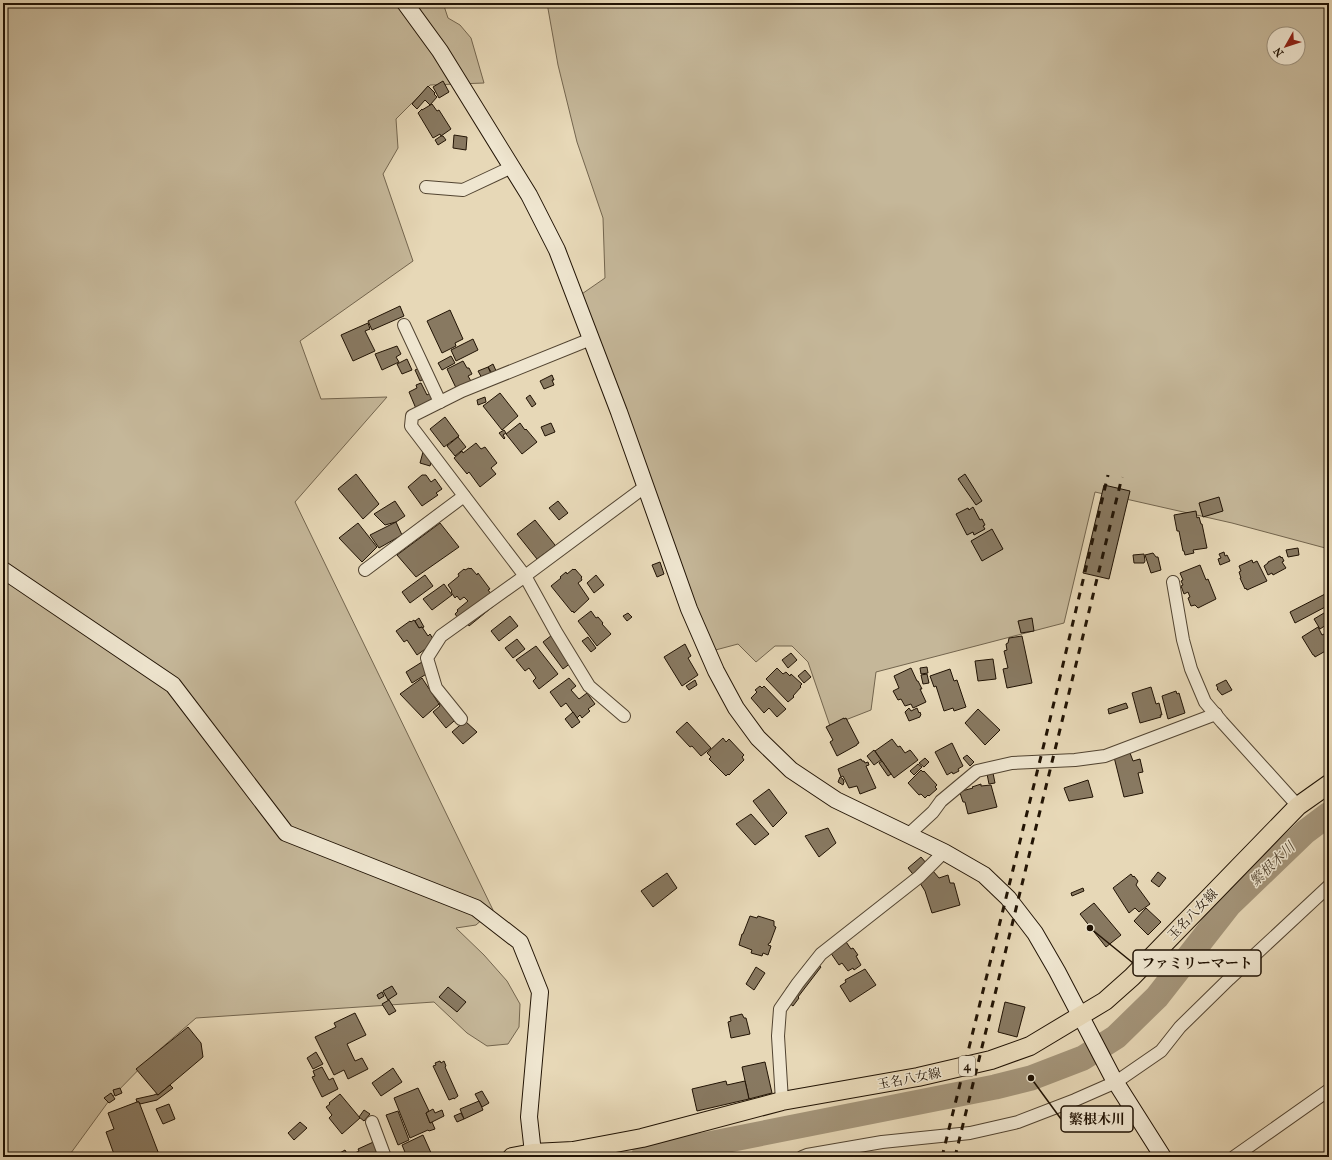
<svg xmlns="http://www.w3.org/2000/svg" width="1332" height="1160" font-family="'IM FELL French Canon','Noto Serif JP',serif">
  <rect width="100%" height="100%" fill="#e7d8b7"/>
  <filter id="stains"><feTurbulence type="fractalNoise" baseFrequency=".005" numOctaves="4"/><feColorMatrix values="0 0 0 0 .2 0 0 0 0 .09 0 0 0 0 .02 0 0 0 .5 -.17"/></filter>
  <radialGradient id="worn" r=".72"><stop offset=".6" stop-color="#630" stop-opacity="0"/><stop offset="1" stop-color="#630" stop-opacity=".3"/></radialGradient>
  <g fill="#c5b799" stroke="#73654e" fill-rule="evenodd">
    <polygon points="3,3 443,3 448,18 460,25 471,38 484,83 430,85 396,119 398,148 383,174 413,261 300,341 321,399 387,397 295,502 493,910 476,925 456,928 484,955 507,981 520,1004 519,1027 508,1044 487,1046 467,1033 434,1002 196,1018 151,1057 111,1098 68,1157 3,1157"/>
    <path d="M547,3H1329V549L1232,523L1095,492L1064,623L876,672L871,710L830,726L808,662L792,646H775L756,662L738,644L708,652L576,298L605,278L603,218L577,142L558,65ZM1274,34H1298V58H1274Z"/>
  </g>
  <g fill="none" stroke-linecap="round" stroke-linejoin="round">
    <polyline stroke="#a4957a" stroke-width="25" points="643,1157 995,1087 1031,1078 1083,1058 1116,1037 1157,997 1229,905 1305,832 1329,814"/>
  </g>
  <g fill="#887961" stroke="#211304">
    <polygon points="443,81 449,92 439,98 433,87"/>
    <polygon points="428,86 435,93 434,94 437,97 430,105 425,100 417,109 412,104"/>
    <polygon points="432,104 437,111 439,110 451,129 441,136 440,134 433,138 418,113 422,109 422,110"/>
    <polygon points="454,135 467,137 466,150 453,148"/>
    <polygon points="441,136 443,136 446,140 438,145 435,140"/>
    <polygon points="400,306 404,316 372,330 368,321"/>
    <polygon points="450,310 463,339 455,343 456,346 442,353 427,321"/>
    <polygon points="368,323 370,329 365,331 375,351 353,361 341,335"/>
    <polygon points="473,339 478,350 456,361 451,350"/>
    <polygon points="397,346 401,354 396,357 399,362 382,370 375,354"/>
    <polygon points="451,356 455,363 442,370 438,363"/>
    <polygon points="407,359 412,370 402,374 397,364"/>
    <polygon points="463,361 467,368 469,368 472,374 468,376 472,383 457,390 447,369"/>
    <polygon points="493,364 497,373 493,375 488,367"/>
    <polygon points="424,366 430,376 420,381 415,370"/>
    <polygon points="488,367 492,376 483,380 478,371"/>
    <polygon points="552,375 554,380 552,380 554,385 544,389 540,381"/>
    <polygon points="421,383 427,395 432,392 437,402 417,411 409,392 417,388 416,385"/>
    <polygon points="500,393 518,416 502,430 483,406"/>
    <polygon points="530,395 536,404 532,407 526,398"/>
    <polygon points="485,397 486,402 478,405 477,400"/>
    <polygon points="445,417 459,436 444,447 430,429"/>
    <polygon points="520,423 525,430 526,429 537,442 522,454 506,434"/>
    <polygon points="551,423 555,432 545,436 541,427"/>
    <polygon points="504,430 506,433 503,435 505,438 504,439 499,433"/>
    <polygon points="458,437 466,447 455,456 447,446"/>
    <polygon points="476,443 481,449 485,447 497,463 491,468 496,474 480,487 469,472 467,474 454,458 462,451 463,453"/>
    <polygon points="423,452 433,455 430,466 420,463"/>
    <polygon points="356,474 379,504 363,519 338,489"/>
    <polygon points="965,474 982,501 976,505 958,479"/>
    <polygon points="422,475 426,475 431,482 435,479 442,489 436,493 438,495 422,506 408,487"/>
    <polygon points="1104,485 1130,491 1109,579 1083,573"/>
    <polygon points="1219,497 1223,511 1203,517 1199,503"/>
    <polygon points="395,501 405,516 396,522 385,525 374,514"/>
    <polygon points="558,501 568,513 559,520 549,508"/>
    <polygon points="973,507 980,520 982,519 985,525 983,526 985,529 974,535 973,532 967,535 956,514 968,508 969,510"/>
    <polygon points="1196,511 1197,518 1199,517 1201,524 1202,524 1207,548 1193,550 1194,553 1185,555 1184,551 1183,551 1179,531 1177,531 1174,515"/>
    <polygon points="535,520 555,545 555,546 537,559 517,534"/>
    <polygon points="396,522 402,535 379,548 370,535"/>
    <polygon points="358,523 377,547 362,562 339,538"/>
    <polygon points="440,523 459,547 416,577 397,555"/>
    <polygon points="992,529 1003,549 982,561 971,541"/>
    <polygon points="1298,548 1299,555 1288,557 1286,550"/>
    <polygon points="1224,552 1225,556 1227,555 1230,561 1220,565 1218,559 1221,558 1219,554"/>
    <polygon points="1153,553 1156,557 1158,557 1161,570 1151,573 1145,555"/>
    <polygon points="1144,554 1145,561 1144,563 1134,563 1133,555"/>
    <polygon points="1280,556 1281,558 1282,557 1284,561 1282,562 1286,568 1273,575 1272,573 1268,575 1264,566 1268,563 1268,562"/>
    <polygon points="1252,560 1253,563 1257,561 1267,581 1247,590 1246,588 1245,589 1240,578 1241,578 1239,572 1241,571 1239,566"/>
    <polygon points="660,562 664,574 657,577 652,565"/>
    <polygon points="1200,565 1206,580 1208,579 1216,599 1198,608 1195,605 1191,606 1188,598 1190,597 1188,592 1184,594 1181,586 1183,585 1181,581 1183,580 1180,573"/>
    <polygon points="469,568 470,569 471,568 477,575 478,573 490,589 488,590 498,602 496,604 469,626 468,624 465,627 455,614 458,611 457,610 468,601 464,597 460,600 457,596 455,598 451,592 452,591 448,585 459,576 458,574 464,569 465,570"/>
    <polygon points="573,569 574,570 575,569 582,577 581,578 582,580 578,583 589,599 574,613 573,611 572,612 551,586 561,578 560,577 566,572 567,574"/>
    <polygon points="425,575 433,586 410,603 402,592"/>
    <polygon points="596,575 604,585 594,593 587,583"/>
    <polygon points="444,584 452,595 432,610 423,599"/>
    <polygon points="1329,592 1329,605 1295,623 1290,612"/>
    <polygon points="1329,610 1329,649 1315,657 1314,655 1313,655 1302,637 1318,627 1322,635 1326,633 1324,629 1327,627 1326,625 1320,629 1314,619"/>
    <polygon points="591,611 596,618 598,617 603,623 602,624 611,634 597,646 578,621"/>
    <polygon points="628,613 632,617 627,621 623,616"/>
    <polygon points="510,616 518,626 499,641 491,631"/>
    <polygon points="419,618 424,627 422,628 422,627 419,628 415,621"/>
    <polygon points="1032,618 1034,631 1021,633 1018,621"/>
    <polygon points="414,620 419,628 422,627 428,636 430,634 435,642 417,655 407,640 404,642 396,631 410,621 411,622"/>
    <polygon points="556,632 576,659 563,669 543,642"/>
    <polygon points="1022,636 1032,683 1007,688 1003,669 1008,668 1004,651 1007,650 1006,644 1008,643 1009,638"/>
    <polygon points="588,637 596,648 591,652 582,641"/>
    <polygon points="517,639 525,649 513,658 505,648"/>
    <polygon points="685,644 691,656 688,658 698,675 682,686 664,657"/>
    <polygon points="536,646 558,674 539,689 533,681 536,678 529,668 525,671 516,660"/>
    <polygon points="791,653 797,660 788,668 782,660"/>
    <polygon points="993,659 996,679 978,681 975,661"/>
    <polygon points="422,662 428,673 412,683 406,672"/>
    <polygon points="927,667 928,673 921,674 920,668"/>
    <polygon points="777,668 783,674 786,672 790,676 791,674 802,684 800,686 801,687 793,696 794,697 788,702 766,679"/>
    <polygon points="911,668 917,681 918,681 922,689 920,689 926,702 913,708 911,704 905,706 901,699 898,700 893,691 899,688 894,676"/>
    <polygon points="950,669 954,681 957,680 966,707 954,711 953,708 944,711 936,686 934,687 930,676"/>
    <polygon points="805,670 811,677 804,683 798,676"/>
    <polygon points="927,674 929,683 923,684 921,675"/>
    <polygon points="422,678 439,704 423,718 400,694"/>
    <polygon points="569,678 576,686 571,690 579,699 587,693 595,704 588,709 590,711 582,718 580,715 577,718 566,703 561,707 550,692"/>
    <polygon points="695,680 697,685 689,690 686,686"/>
    <polygon points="1226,680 1232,690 1222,695 1217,689 1218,688 1216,685"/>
    <polygon points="760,686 762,688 764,686 786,709 777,717 769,708 764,713 751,698 757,692 755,690"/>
    <polygon points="1151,687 1156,704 1159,703 1162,715 1160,715 1161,717 1140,723 1132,693"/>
    <polygon points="1176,691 1177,694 1179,693 1185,713 1168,719 1162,696"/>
    <polygon points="444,699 461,715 446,728 433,712 440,706 439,704"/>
    <polygon points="1126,703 1128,708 1109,714 1108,709"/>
    <polygon points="909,708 911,711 917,708 919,713 920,712 921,715 920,716 920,717 909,721 905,712"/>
    <polygon points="978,709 1000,730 985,745 965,723"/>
    <polygon points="573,712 580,722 572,728 565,719"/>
    <polygon points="844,718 844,719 846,718 859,743 857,744 857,745 837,756 830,742 833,740 826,727"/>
    <polygon points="465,721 477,732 463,744 452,732"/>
    <polygon points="687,722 711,748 701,756 692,746 690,747 676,732"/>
    <polygon points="723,738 726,742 729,739 744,755 742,757 744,760 729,775 728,774 726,776 709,759 711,757 707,753"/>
    <polygon points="892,739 898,747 900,746 905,753 910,750 911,751 918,760 894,778 875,751"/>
    <polygon points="952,743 963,766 958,769 959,771 953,774 952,772 947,775 935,752"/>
    <polygon points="874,750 881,760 874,765 867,756"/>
    <polygon points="1130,753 1133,761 1140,759 1143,772 1138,773 1143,793 1124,797 1114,757"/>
    <polygon points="967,755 974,762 970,766 963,758"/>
    <polygon points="925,758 929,762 924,767 919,763"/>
    <polygon points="861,759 862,761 864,761 865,763 868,762 869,765 866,766 876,788 860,794 857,786 849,788 843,776 841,777 838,769"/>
    <polygon points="882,761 891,774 888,776 879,763"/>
    <polygon points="918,764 922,767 914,775 910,771"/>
    <polygon points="921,770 923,772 924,771 937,785 935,787 937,789 929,796 928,795 925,798 921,794 919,795 908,783"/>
    <polygon points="993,773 995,783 989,784 987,774"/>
    <polygon points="840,777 843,779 844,782 843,785 838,782"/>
    <polygon points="1088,780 1093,797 1069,801 1064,788"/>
    <polygon points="981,784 981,786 991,785 997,807 968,814 965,802 963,802 960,793 962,792 962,791 973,788 972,787"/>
    <polygon points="769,789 787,813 773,827 753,801"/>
    <polygon points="751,814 769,834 755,845 736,824"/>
    <polygon points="828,828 836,843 819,857 805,836"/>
    <polygon points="921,857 939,878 948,875 950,883 954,883 960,905 932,913 925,891 920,883 908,868"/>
    <polygon points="1158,872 1166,878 1159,887 1151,881"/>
    <polygon points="667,873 677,888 653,907 641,891"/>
    <polygon points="1131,874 1133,877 1134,876 1138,881 1136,885 1150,904 1139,912 1135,908 1129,913 1113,888"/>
    <polygon points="1083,888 1084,891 1072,896 1071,893"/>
    <polygon points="1094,903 1121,935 1106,947 1080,914"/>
    <polygon points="1146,908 1161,922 1148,935 1134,921"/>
    <polygon points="750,916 757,918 758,916 774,921 774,926 776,927 770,943 769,943 768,945 771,946 768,955 763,953 762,956 751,953 752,950 739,945 742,934 743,934"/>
    <polygon points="842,936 851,949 853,948 858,955 856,956 861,965 854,970 853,968 848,971 842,963 839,965 826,946"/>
    <polygon points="810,958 821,967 798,997 799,998 793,1006 785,1000 790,992 786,989"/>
    <polygon points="756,967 765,973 754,990 746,984"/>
    <polygon points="865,969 876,985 850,1002 840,986 846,982 845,980"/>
    <polygon points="392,986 397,994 388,1000 383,991"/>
    <polygon points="448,987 466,1002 457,1012 439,997"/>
    <polygon points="382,992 384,996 379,999 377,995"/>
    <polygon points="389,1000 396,1011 389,1015 382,1004"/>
    <polygon points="1005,1002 1025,1007 1017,1037 998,1032"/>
    <polygon points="355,1013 366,1035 347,1044 355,1061 362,1058 368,1069 348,1079 344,1070 334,1075 315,1037 336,1027 334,1023"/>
    <polygon points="742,1014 744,1018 746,1018 750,1034 731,1038 728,1022 731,1021 730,1017"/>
    <polygon points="188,1027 201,1043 203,1057 158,1095 136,1069"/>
    <polygon points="316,1052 323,1064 313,1069 307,1058"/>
    <polygon points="440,1061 441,1063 444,1061 446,1066 445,1067 458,1096 454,1099 454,1098 449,1100 433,1066 436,1065 435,1063"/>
    <polygon points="765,1062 772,1093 749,1099 742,1067"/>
    <polygon points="322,1067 329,1080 333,1078 338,1089 322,1097 312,1077 315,1076 313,1071"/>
    <polygon points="393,1068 402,1082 381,1096 372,1083"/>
    <polygon points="726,1081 727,1085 745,1081 749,1099 697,1111 692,1089"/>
    <polygon points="170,1085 173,1088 157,1100 140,1104 139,1102 137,1102 136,1099 154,1095 156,1094 158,1095"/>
    <polygon points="120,1088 122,1093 115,1096 113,1090"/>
    <polygon points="418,1088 429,1111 426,1113 430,1123 432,1122 435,1129 429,1131 428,1130 410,1138 394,1098"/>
    <polygon points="482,1091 489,1103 482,1107 475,1094"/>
    <polygon points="111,1093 115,1099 109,1103 104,1098"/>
    <polygon points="340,1094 360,1118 342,1134 329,1118 332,1115 326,1107 330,1104 329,1103"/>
    <polygon points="479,1101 483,1110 464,1119 460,1109"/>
    <polygon points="137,1102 139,1102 160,1157 115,1157 106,1132 114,1129 108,1113"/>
    <polygon points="169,1104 175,1119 163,1124 156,1109"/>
    <polygon points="433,1109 435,1113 442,1110 444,1116 430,1123 426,1113"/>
    <polygon points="364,1110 370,1114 364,1121 359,1117"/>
    <polygon points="398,1111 409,1140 398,1145 386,1115"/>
    <polygon points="461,1113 464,1119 457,1122 454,1116"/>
    <polygon points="300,1122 307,1128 294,1140 288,1133"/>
    <polygon points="423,1135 432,1155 435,1154 437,1157 407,1157 402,1145"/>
    <polygon points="380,1139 384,1157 354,1157 355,1156 353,1154 359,1151 358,1149"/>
    <polygon points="345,1150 349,1157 339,1157 338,1154"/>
  </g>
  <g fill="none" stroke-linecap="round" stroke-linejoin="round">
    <g stroke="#524431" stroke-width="14">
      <g id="street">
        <polyline points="426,187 463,190 512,167"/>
        <polyline points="404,325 440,402"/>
        <polyline points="591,339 462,391 412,416 411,426 525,576 646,486"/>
        <polyline points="365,570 464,496"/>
        <polyline points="1173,582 1183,640 1191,669 1205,702 1222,722 1298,806"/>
        <polyline points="461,719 436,688 427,658 441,636 525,576 556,632 589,686 624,716"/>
        <polyline points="908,835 933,812 941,801 977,771 1012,763 1075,760 1105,756 1216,714"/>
        <polyline points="782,1101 778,1036 780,1009 798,983 821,954 919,877 944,852"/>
        <polyline points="372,1122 385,1157"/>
        <polyline points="802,1157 807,1155 882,1142 970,1133 1018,1122 1075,1100 1116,1082 1161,1051 1180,1027 1229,979 1329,886"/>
        <polyline points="1234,1157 1329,1090"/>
      </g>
    </g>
    <g stroke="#211304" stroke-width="18">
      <g id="secondary">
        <polyline points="405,3 440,51 529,195 557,250 619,412 689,609 716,671 736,708 758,738 791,770 836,800 944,852 984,875 1008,898 1035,933 1057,971 1113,1078 1163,1157"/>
        <polyline points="3,570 173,685 286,833 476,908 520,942 540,992 529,1117 533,1153"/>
      </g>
    </g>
    <g stroke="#211304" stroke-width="20">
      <polyline id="primary" points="512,1157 533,1153 573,1151 642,1138 782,1101 918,1077 991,1060 1030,1046 1105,1001 1132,977 1298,806 1329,784"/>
    </g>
    <use href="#street" stroke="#efe6d0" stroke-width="12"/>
    <use href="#secondary" stroke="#efe6d0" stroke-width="16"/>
    <use href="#primary" stroke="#e7d8b7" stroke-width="18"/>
    <g stroke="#211304" stroke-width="3" stroke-dasharray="7 7" stroke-linecap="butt">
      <polyline points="942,1157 1046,736 1108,475"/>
      <polyline points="955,1157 1122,477"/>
    </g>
  </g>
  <g text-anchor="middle" stroke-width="3" stroke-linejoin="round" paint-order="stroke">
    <rect fill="#efe6d0" stroke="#5f5241" stroke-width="1" x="959" y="1056" width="16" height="20" rx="3"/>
    <g font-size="12" font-weight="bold" fill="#211304">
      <text x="967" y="1070">4</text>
    </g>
    <g font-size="13" fill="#211304" stroke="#efe6d0">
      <text transform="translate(1192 914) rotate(-46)" y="5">玉名八女線</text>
      <text transform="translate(909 1078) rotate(-11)" y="5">玉名八女線</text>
    </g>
    <g font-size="14" font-style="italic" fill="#554733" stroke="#efe6d0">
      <text transform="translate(1272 864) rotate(-44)" y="5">繁根木川</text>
    </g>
  </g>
  <path fill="none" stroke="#211304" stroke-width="1.5" d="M1090 928L1133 963M1031 1078L1061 1119"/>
  <g fill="#211304" stroke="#efe6d0" stroke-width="1.5">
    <circle cx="1090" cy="928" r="4"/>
    <circle cx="1031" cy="1078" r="4"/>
  </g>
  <g fill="#efe6d0" stroke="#211304" stroke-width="1.5">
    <rect x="1133" y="950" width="128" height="26" rx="4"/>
    <rect x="1061" y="1106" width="72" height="26" rx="4"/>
  </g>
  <g font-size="14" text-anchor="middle" font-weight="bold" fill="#211304">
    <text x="1197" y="968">ファミリーマート</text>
    <text x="1097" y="1124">繁根木川</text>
  </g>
  <rect width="1332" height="1160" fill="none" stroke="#e7d8b7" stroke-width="16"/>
  <rect x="4" y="4" width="1324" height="1152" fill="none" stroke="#211304" stroke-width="2"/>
  <rect x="8" y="8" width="1316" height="1144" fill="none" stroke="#211304"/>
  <g transform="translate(1286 46) rotate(231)"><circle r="19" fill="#efe6d0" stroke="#9d927e"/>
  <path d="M0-3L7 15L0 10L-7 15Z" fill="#8f2418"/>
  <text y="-6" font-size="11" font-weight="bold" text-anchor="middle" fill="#211304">N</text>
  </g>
  <rect width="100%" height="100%" filter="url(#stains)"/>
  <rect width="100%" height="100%" fill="url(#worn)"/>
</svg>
